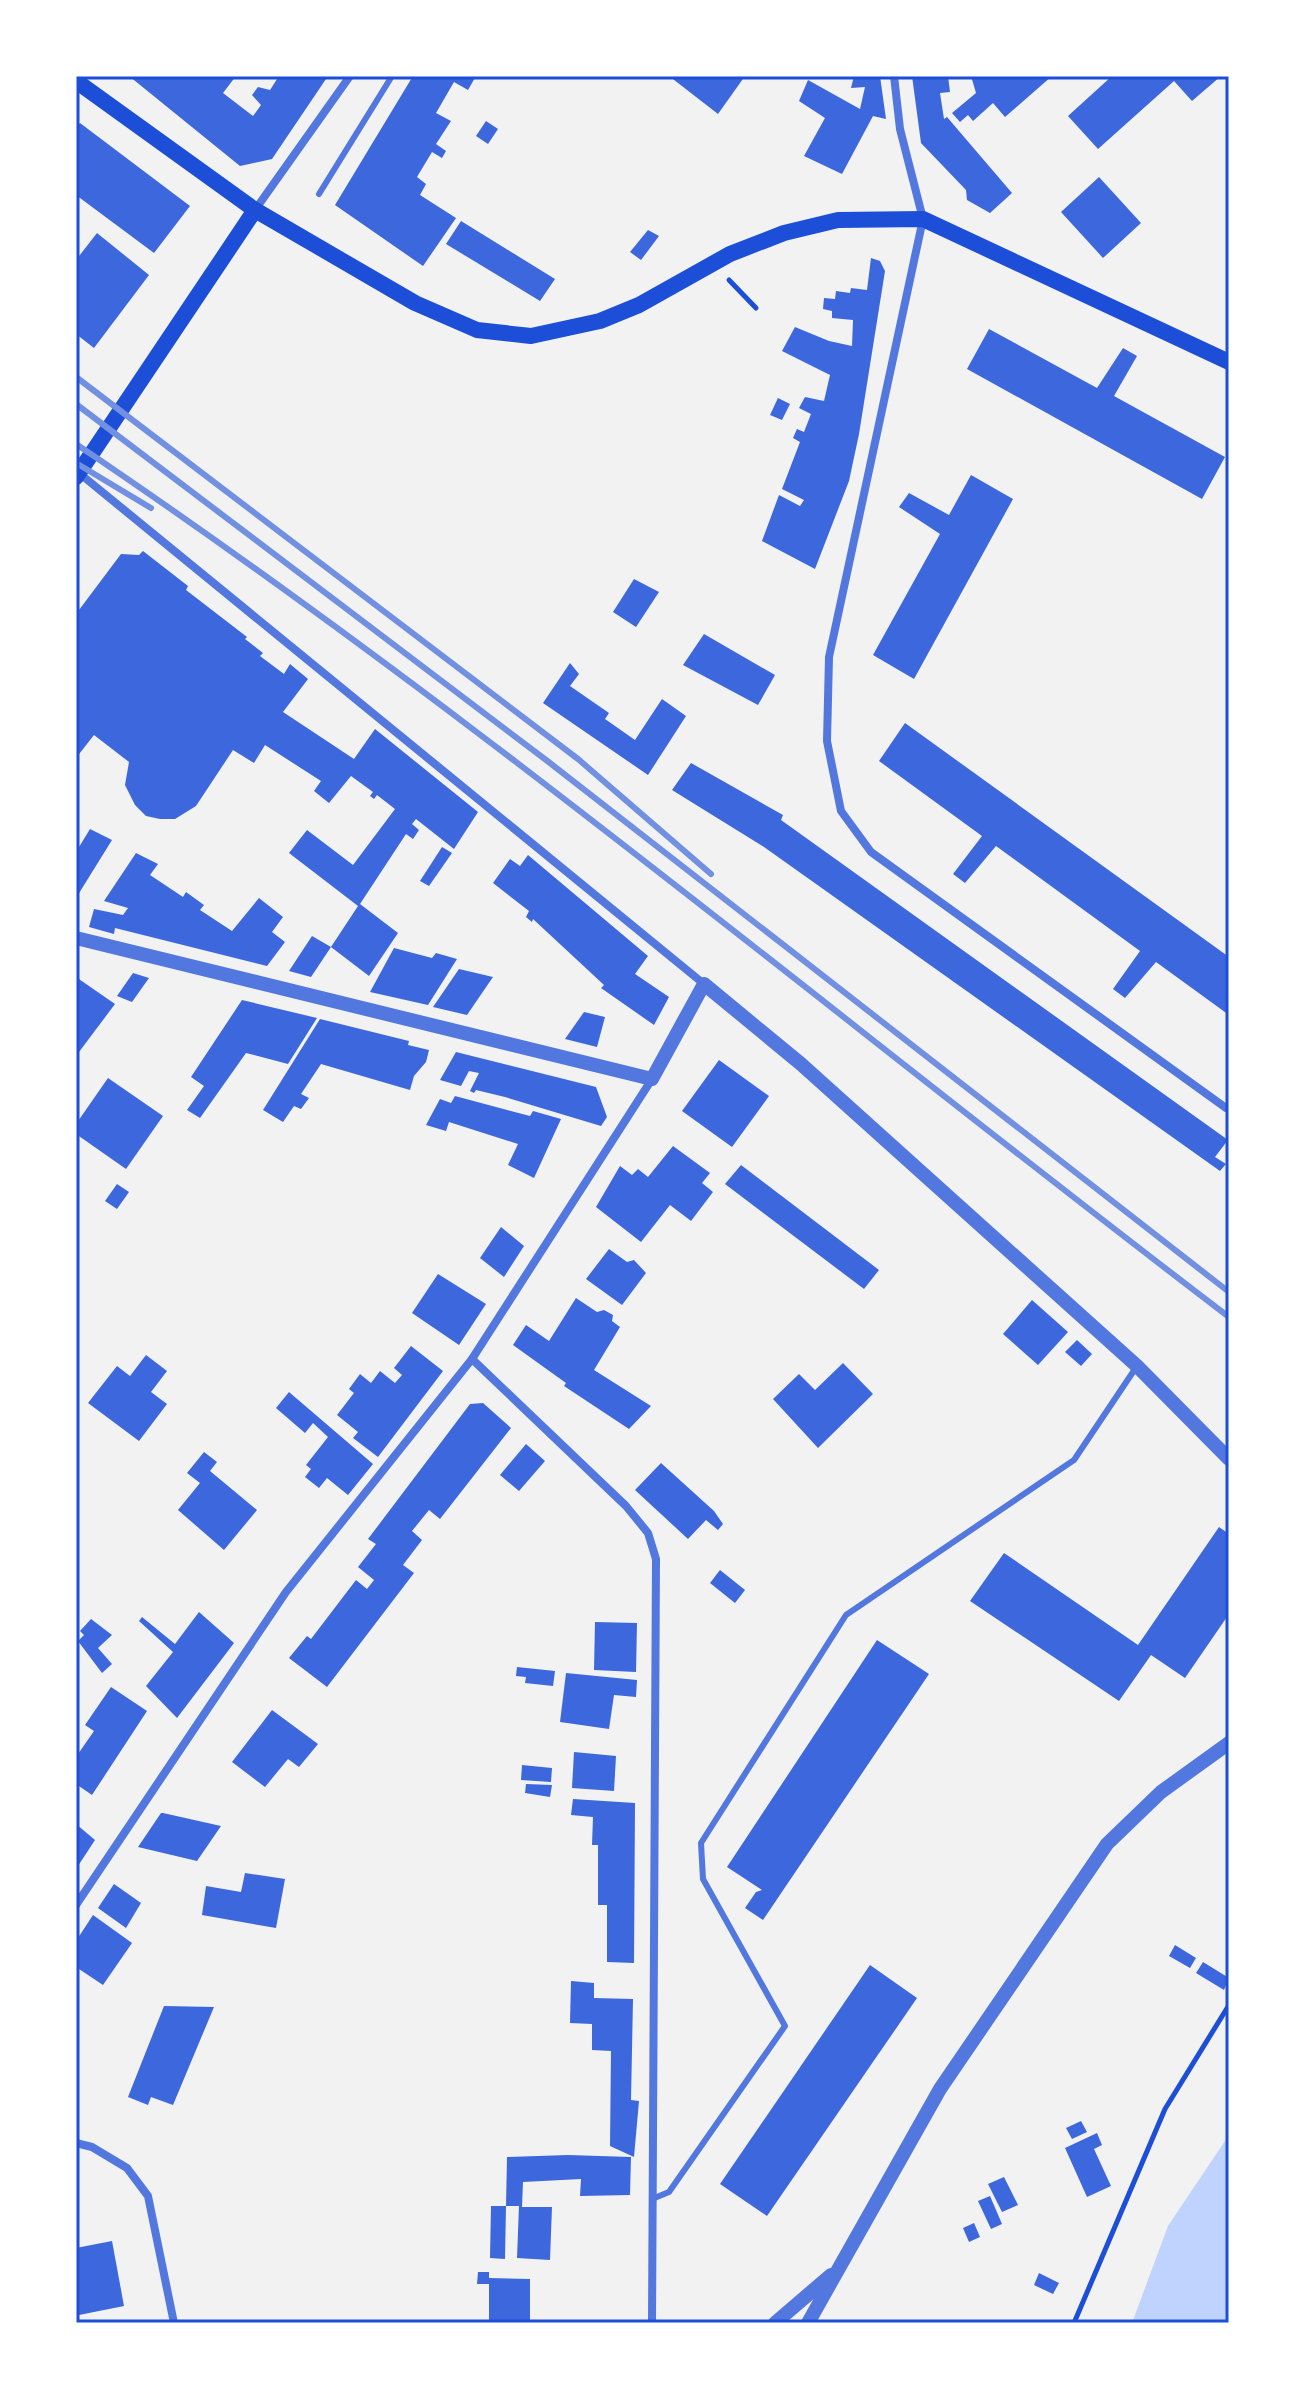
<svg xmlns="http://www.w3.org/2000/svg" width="1305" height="2399" font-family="'PT Sans',sans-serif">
  <rect width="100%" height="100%" fill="#f2f2f2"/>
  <polygon fill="#bfd3fe" points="1229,2135 1229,2323 1132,2323 1168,2226"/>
  <g fill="#3d67dc">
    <polygon points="129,76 236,76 223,93 253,116 261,105 252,95 258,87 270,90 279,76 328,76 272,159 240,166"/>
    <polygon points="413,76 476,76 468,90 454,82 436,113 451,121 436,144 446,151 442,158 432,152 417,177 426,184 420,195 456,218 423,266 335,205"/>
    <polygon points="669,76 745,76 718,114"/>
    <polygon points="854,76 880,76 886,119 873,116 842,174 804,156 825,118 799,101 808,80 860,109 865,87 851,88"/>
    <polygon points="912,76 948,76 950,92 940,93 944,119 947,117 1012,193 990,213 967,200 966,190 921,143"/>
    <polygon points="971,76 1052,76 1005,117 993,103 973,121 968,115 960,122 952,113 976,93"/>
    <polygon points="1112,76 1221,76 1192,101 1174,81 1098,149 1068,116"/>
    <polygon points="486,121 498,129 488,144 476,136"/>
    <polygon points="80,123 190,206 154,253 76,195 76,128"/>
    <polygon points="1099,177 1141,223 1103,258 1061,212"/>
    <polygon points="461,221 555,279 540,301 446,244"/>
    <polygon points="648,230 659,236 641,260 630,252"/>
    <polygon points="97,233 149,275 94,348 76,334 76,260"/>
    <polygon points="871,258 880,261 885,271 859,434 849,481 815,569 762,541 779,495 800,506 804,500 782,489 800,442 793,438 797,429 804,432 811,414 799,408 805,397 824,401 830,375 782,351 795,327 829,341 852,346 853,320 832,318 832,311 823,309 824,298 835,299 836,291 850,293 851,288 867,290"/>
    <polygon points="989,329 1097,388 1123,348 1137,356 1114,396 1225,457 1202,499 967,369"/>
    <polygon points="778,398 790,404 782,420 770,415"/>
    <polygon points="971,475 1013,499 914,679 873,655 940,534 899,507 909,493 949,515"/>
    <polygon points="143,551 188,586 186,590 247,637 245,639 263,653 260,656 284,674 290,664 308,679 283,712 354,759 375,729 478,812 454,849 416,819 412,824 419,830 413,839 406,834 360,904 398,933 369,976 331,947 311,977 289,971 312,936 331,947 358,906 289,853 307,830 353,865 395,809 377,795 374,799 370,796 373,792 351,776 329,803 314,791 321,781 265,745 254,763 233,750 196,806 175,819 160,819 146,816 135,805 125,785 129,762 94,735 76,758 76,614 121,554 139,555"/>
    <polygon points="634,579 659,592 636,627 613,612"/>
    <polygon points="704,634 775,675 758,705 683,665"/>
    <polygon points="570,663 579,674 570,686 609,713 605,719 635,740 662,699 686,716 648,775 543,703"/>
    <polygon points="905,723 1229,957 1229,1015 1156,962 1125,998 1113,989 1140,951 996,846 965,883 953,874 982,836 879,761"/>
    <polygon points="691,763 783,815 781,820 1228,1140 1215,1157 1226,1164 1220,1171 764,847 672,790"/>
    <polygon points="90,829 112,840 76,898 76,852"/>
    <polygon points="442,847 452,853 429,886 420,881"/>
    <polygon points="136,853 158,864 150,875 183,897 186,892 204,905 200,910 232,931 259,898 283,917 272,932 285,942 267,966 115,928 114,934 89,927 94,909 123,915 128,908 104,901"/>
    <polygon points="528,855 648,956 635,974 669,997 654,1025 601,988 604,985 533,919 532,922 526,917 529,911 493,883 510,859 520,866"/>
    <polygon points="394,948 432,958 436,953 457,959 428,1005 370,992"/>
    <polygon points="459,969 493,977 467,1015 433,1007"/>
    <polygon points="133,973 149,978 132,1002 117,996"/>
    <polygon points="76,977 115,1004 76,1056"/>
    <polygon points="242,1000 317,1018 288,1064 246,1053 200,1118 187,1110 204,1086 191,1077"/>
    <polygon points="584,1012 605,1017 597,1047 565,1039"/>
    <polygon points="320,1019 409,1041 408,1045 429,1050 426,1062 414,1076 410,1090 321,1064 301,1094 309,1098 301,1109 294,1106 283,1122 263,1110"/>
    <polygon points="456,1052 596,1087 607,1117 601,1126 505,1097 476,1090 474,1093 470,1091 479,1073 469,1071 461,1086 440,1080"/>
    <polygon points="719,1060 769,1096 732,1147 682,1111"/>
    <polygon points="108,1078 163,1116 126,1169 76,1134 76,1124"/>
    <polygon points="455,1096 530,1116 533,1111 561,1119 534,1178 508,1165 518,1144 449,1122 446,1131 426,1125 440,1099 451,1103"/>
    <polygon points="673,1146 710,1173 702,1183 713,1192 691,1221 670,1205 641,1242 596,1207 620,1166 632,1175 638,1169 648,1177"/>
    <polygon points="741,1165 879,1270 864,1289 725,1184"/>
    <polygon points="117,1184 129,1192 117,1209 105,1201"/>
    <polygon points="501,1227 524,1246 504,1277 480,1258"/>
    <polygon points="609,1249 627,1262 634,1260 646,1273 622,1305 586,1279"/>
    <polygon points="438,1274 486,1304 459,1345 412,1313"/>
    <polygon points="576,1298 597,1312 604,1310 613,1315 612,1321 620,1327 594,1370 651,1406 629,1429 564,1386 566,1383 513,1345 526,1325 549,1341"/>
    <polygon points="1032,1300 1068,1332 1038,1365 1003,1334"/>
    <polygon points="1077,1340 1092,1354 1081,1366 1065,1352"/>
    <polygon points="411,1346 443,1371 378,1457 353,1438 358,1432 337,1415 354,1393 349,1389 360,1374 371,1383 380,1371 395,1383 402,1375 394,1368"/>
    <polygon points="146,1355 167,1371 151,1392 167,1404 139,1441 88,1403 117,1366 130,1376"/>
    <polygon points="843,1363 873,1394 818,1448 773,1399 799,1374 815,1390"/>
    <polygon points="289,1392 373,1464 348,1495 327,1478 319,1488 305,1477 311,1469 306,1465 328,1437 313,1423 305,1433 276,1408"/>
    <polygon points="483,1403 511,1428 440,1519 429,1510 412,1531 422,1540 403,1565 414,1573 327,1687 289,1658 307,1636 311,1639 356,1580 367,1589 374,1580 358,1567 376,1544 368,1539 470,1404"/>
    <polygon points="526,1444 545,1461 519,1491 500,1475"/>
    <polygon points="204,1452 217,1462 210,1471 257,1510 224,1550 178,1510 200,1483 187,1473"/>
    <polygon points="661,1463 714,1511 723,1524 718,1530 706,1520 688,1539 635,1490"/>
    <polygon points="1219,1527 1229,1534 1229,1614 1185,1678 1151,1655 1119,1701 970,1601 1004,1553 1138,1645"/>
    <polygon points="720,1570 745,1590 735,1603 710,1583"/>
    <polygon points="199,1612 234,1643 177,1718 146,1686 173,1652 139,1621 142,1617 175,1644"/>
    <polygon points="91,1619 112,1635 98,1648 112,1664 102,1673 78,1641 84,1635 80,1631"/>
    <polygon points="595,1622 637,1623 636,1672 594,1670"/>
    <polygon points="877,1640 929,1674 763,1920 745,1908 756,1892 762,1890 727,1867"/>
    <polygon points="517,1667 555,1671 553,1686 525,1683 526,1677 516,1676"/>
    <polygon points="566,1673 637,1680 636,1697 614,1695 609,1729 560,1722"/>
    <polygon points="111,1687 147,1711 92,1795 76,1784 76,1757 94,1731 85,1725"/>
    <polygon points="272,1710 318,1744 299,1767 288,1759 265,1787 232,1762"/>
    <polygon points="574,1752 616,1756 614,1791 572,1788"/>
    <polygon points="522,1765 552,1768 551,1782 521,1780"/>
    <polygon points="526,1784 552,1785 550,1797 525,1793"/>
    <polygon points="573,1799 635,1803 634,1963 607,1962 607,1905 598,1905 598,1845 592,1845 593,1817 571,1815"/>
    <polygon points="161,1813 163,1813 221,1826 197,1861 138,1847"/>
    <polygon points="76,1824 95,1840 76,1869"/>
    <polygon points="245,1873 285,1879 276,1928 202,1915 206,1886 241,1892"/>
    <polygon points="114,1884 141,1903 126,1928 98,1908"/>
    <polygon points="93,1915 132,1943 103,1985 76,1967 76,1941"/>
    <polygon points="1175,1945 1196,1958 1190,1968 1169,1956"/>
    <polygon points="1203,1962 1229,1978 1224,1990 1196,1973"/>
    <polygon points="870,1965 917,1998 767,2216 720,2184"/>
    <polygon points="571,1981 594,1983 594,1998 633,1999 631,2100 639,2101 634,2157 610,2146 611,2051 592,2050 592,2024 570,2023"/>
    <polygon points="164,2006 214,2007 173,2105 151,2097 148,2105 128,2097"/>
    <polygon points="1081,2121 1087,2132 1072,2139 1066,2128"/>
    <polygon points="1097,2133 1102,2145 1094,2149 1111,2186 1087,2197 1065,2148"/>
    <polygon points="568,2155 631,2157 630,2195 580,2196 581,2179 523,2182 522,2207 552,2207 550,2260 517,2258 519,2206 506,2206 507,2157"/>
    <polygon points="1004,2177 1018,2205 1002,2212 988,2184"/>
    <polygon points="990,2196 1002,2224 991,2229 978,2201"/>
    <polygon points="491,2206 506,2206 505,2259 490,2258"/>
    <polygon points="974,2223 980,2237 969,2242 963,2228"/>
    <polygon points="112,2241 124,2306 79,2315 76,2248"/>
    <polygon points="478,2272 489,2272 489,2278 530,2279 530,2321 489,2322 489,2284 477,2284"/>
    <polygon points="1039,2273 1059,2283 1053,2294 1034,2285"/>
  </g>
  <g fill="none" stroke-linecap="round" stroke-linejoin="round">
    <g stroke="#1d4ed8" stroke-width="5">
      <polyline points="729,280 756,308"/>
      <polyline points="1074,2323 1165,2109 1229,2005"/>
    </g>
    <g stroke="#5277de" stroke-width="6">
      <polyline points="319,194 392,76"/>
      <polyline points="652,2199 669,2192 785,2026 703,1879 701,1843 846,1615 1074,1460 1137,1366"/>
    </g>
    <g stroke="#5277de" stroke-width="8">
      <polyline points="894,76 900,129 923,219 829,657 827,741 841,811 871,852 1226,1108"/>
      <polyline points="255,210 350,76"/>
      <polyline points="79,473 704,984"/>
      <polyline points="472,1359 626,1506 648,1533 656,1559 652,2323"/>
      <polyline points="76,1905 286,1592 472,1359 652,1079"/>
      <polyline points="76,2143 92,2147 127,2168 148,2196 174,2323"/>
    </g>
    <g stroke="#5277de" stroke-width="14">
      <polyline points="76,938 652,1079 704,984 801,1064 1137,1366 1229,1459"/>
      <polyline points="775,2323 831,2275"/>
      <polyline points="808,2323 940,2089 1107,1844 1161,1792 1229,1743"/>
    </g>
    <g stroke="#1d4ed8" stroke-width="16">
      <polyline points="76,81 255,210 415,303 477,330 531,336 600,321 639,305 730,254 784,233 838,220 923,219 1229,362"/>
      <polyline points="76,477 255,210"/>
    </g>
    <g stroke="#7290e2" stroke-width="6">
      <polyline points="76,377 578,759 711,874"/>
      <polyline points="76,404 550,763 1229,1292"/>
      <path d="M76,444C476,713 845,1025 1229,1317"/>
      <polyline points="76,463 151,508"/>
    </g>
  </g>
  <rect width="1305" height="2399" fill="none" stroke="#ffffff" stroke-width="156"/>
  <rect x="78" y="78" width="1149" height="2243" fill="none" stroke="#1d4ed8" stroke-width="3"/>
</svg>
